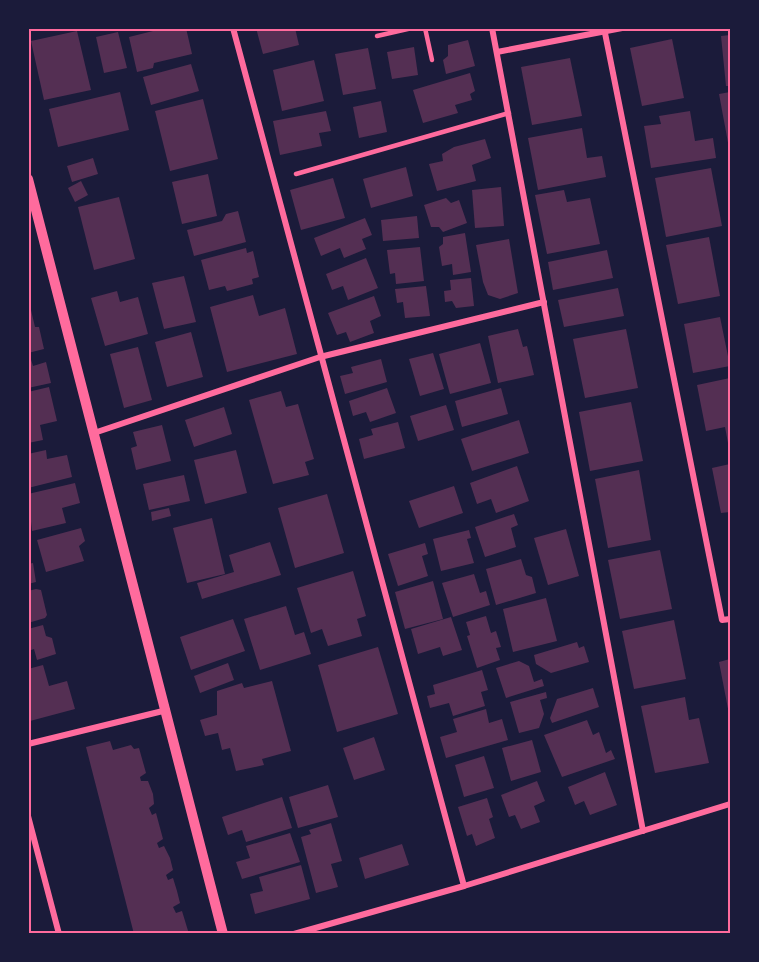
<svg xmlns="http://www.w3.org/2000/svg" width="759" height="962" font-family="Arial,sans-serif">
  <rect width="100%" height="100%" fill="#1b1b3a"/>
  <g fill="#542f53">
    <polygon points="165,28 186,28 192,54 154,63 153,68 137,72 129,37"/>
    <polygon points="256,28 295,28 299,45 263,54"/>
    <polygon points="77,31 91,90 44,100 31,41"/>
    <polygon points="118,32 127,68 104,73 96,37"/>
    <polygon points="730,35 730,86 726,86 721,36"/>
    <polygon points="672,39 684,98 642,106 630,48"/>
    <polygon points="468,40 475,66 446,74 443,60 448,56 448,45"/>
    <polygon points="414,47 418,75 392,79 387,52"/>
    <polygon points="368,48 376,89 343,95 335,54"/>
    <polygon points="570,58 582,116 532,125 521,67"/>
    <polygon points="314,60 324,101 282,111 273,70"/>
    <polygon points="191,64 199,91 151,105 143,77"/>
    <polygon points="470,73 475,91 470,94 472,100 455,105 458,113 423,123 413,90"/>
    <polygon points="120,92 129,130 58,147 49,109"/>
    <polygon points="730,92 730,148 729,148 719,94"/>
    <polygon points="203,99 218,159 170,171 155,111"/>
    <polygon points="381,101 387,132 359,138 353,107"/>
    <polygon points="326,111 331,131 319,133 322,146 280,155 273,121"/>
    <polygon points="690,111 695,141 713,138 716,158 651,168 644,126 661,124 659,116"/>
    <polygon points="582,128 587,158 602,156 606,177 538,190 528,138"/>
    <polygon points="485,139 491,158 472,165 476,181 437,191 429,164 443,161 442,154 454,147"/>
    <polygon points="93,158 98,174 72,182 67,166"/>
    <polygon points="406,167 413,196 371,208 363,179"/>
    <polygon points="711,168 722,226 666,237 655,178"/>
    <polygon points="208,174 217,216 182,224 172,182"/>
    <polygon points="333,178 345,218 301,230 290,190"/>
    <polygon points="81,181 88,195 75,202 68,188"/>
    <polygon points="501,187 504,226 475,228 472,190"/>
    <polygon points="564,190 567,202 590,198 600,244 547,254 535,195"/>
    <polygon points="119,197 135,259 94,270 78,207"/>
    <polygon points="446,198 451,203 459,200 467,223 443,232 439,227 431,227 424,205"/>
    <polygon points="238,211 246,242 194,256 187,230 222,221 226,214"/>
    <polygon points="417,216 419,238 383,241 381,220"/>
    <polygon points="365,218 372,235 362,239 366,249 344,258 340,248 321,256 314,238"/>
    <polygon points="465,233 471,272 453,275 452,264 442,266 439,247 443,244 443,237"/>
    <polygon points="709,237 720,296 678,304 666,245"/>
    <polygon points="509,239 518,293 500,299 488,295 483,282 476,245"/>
    <polygon points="420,247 424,281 396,284 395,273 390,274 387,250"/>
    <polygon points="246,248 247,253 253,251 259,277 252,279 253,284 227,291 225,286 209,290 201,260"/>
    <polygon points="607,250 613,278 553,290 548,262"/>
    <polygon points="366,258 378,288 348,300 343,286 332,290 326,274"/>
    <polygon points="184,276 196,322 164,329 152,283"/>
    <polygon points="471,278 474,306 456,308 452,301 445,302 444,291 451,290 450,280"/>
    <polygon points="426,286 430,316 405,318 403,302 397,303 395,289"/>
    <polygon points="618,288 624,316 564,327 558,300"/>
    <polygon points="117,291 120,302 138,297 148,334 105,346 91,298"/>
    <polygon points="253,295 259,316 285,308 297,354 227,372 210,307"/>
    <polygon points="374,296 381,316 370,321 374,333 350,342 346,332 337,335 328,313"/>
    <polygon points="31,310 35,327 39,327 44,349 28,353 28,311"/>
    <polygon points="720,317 730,366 693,373 684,324"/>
    <polygon points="518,329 523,347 527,346 534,375 498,383 488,336"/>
    <polygon points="626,329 638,388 585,398 573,339"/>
    <polygon points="191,332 203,377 167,387 155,342"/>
    <polygon points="480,343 491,383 450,394 439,354"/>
    <polygon points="138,347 152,400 124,408 110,354"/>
    <polygon points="29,353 33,366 46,362 51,383 28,388"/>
    <polygon points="433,353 444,389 420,396 409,359"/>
    <polygon points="381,359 387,382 345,394 340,376 353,373 351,367"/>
    <polygon points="730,378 730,443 728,443 725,427 706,431 697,385"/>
    <polygon points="49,387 57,421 40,425 43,440 28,443 28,392"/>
    <polygon points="387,388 396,413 370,422 366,412 353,416 349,401"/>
    <polygon points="501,388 508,414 462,427 455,401"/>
    <polygon points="281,391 286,407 298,404 314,459 305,462 309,475 273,484 249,400"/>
    <polygon points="631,402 643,461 590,471 579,412"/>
    <polygon points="446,405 454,430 418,441 410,416"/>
    <polygon points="224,407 232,434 194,447 185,420"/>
    <polygon points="519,420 529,453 472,471 461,439"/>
    <polygon points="398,422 405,448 364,459 359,439 373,435 371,429"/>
    <polygon points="162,425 171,461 136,470 131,448 137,446 133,432"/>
    <polygon points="46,450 47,459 67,455 72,477 28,488 28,454"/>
    <polygon points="236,450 247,493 205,504 194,460"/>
    <polygon points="730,464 730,512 721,513 712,468"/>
    <polygon points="517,466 529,501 496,513 491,499 477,504 470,483"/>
    <polygon points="639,470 651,540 608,548 595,479"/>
    <polygon points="184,475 190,501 149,510 143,484"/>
    <polygon points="75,483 80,503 62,508 66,523 32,531 28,494"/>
    <polygon points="454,486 463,513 419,528 409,501"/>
    <polygon points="327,494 344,553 295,568 278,508"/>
    <polygon points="169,508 171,516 152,521 151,512"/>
    <polygon points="514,514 518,525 511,528 516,547 485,557 475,527"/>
    <polygon points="212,518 225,574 187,583 173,528"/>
    <polygon points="81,528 85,541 79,546 84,561 46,572 37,540"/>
    <polygon points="566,529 579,576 548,585 534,538"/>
    <polygon points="469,530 471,538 467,539 474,563 441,571 433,539"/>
    <polygon points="270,542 281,575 202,599 197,583 234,572 229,555"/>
    <polygon points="425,543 428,554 422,556 428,576 398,586 388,554"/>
    <polygon points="660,550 672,609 620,619 608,560"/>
    <polygon points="521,559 526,575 532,577 536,593 496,605 486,569"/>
    <polygon points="33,563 36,582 28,584 28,564"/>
    <polygon points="353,571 366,616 357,619 362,636 328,646 322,629 311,633 297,588"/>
    <polygon points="474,574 480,593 486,591 490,605 453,617 442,583"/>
    <polygon points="433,581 443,619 405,629 395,592"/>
    <polygon points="36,589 41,590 47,615 45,618 28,623 28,591"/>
    <polygon points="546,598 557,641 513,652 503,609"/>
    <polygon points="286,606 295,635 304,632 311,654 260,670 244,619"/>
    <polygon points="486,616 491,633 496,631 501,647 496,648 500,660 477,668 467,636 470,635 466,622"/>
    <polygon points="451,617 462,650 443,656 440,647 418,654 411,629"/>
    <polygon points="233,619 245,651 191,670 180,637"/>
    <polygon points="674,620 686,679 634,689 622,631"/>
    <polygon points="43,625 46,636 52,638 56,654 37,660 34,649 28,651 28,629"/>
    <polygon points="577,642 579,648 584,646 589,662 551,673 536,664 534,655"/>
    <polygon points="378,647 398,714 337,732 318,665"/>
    <polygon points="730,659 730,714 729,714 719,662"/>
    <polygon points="519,661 529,666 534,682 542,679 544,686 506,698 496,668"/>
    <polygon points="228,663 234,680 200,693 194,676"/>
    <polygon points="43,665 49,686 67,681 75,709 30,721 28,669"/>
    <polygon points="482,670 488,690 481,692 485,706 453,716 449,703 430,708 427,696 435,694 433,685"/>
    <polygon points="272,681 291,751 262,759 264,765 236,771 230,748 222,750 218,733 205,736 200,720 217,715 217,691 242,683 244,688"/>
    <polygon points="593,688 599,707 552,723 550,718 557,699"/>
    <polygon points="546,692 547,698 540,700 544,714 539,728 519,733 510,702"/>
    <polygon points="685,697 689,720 699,718 709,763 655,773 641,706"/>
    <polygon points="486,709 489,723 502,719 508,740 446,758 440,737 457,732 453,719"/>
    <polygon points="587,720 593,735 599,732 606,753 611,750 615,759 562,777 544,735"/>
    <polygon points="374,737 385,770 354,780 343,748"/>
    <polygon points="532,740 541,772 511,781 502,748"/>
    <polygon points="110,741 113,750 131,745 134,749 139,748 146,773 140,777 141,781 148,781 153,794 154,804 149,808 152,815 156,813 163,839 157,843 159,848 164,846 170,858 173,870 166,875 168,880 173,878 177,891 180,903 173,907 176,913 182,911 189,934 134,934 86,747"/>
    <polygon points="484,756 494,788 464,797 455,765"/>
    <polygon points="605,772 617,805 590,815 584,801 575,805 568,787"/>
    <polygon points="537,781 545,801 534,806 540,822 521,829 515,815 509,817 501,795"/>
    <polygon points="328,785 338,817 298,828 289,797"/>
    <polygon points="282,797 292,828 246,842 242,830 228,835 222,817"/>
    <polygon points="487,798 493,817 489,819 495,838 476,846 472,834 467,836 458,807"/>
    <polygon points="331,823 342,861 331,864 338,887 316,893 301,837 311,834 309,830"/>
    <polygon points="290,833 300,862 242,879 236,862 250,858 246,846"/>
    <polygon points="402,844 409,865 365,879 359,858"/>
    <polygon points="301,865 310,899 255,914 250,894 263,891 259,877"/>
  </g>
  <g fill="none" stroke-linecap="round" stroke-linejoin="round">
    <g stroke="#ff6b9d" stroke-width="4.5">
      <polyline points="425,28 432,60"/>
      <polyline points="377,36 412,28"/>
      <polyline points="296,174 509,113"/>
    </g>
    <g stroke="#ff6b9d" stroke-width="6">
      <polyline points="233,28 464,886"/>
      <polyline points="492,28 643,831"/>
      <polyline points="604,28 722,620 730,619"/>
      <polyline points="497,52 622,28"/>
      <polyline points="94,433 320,357 544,302"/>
      <polyline points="28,744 167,710"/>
      <polyline points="28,816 59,934"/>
      <polyline points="294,934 464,886 730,804"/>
    </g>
    <polyline stroke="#ff6b9d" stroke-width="10" points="28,179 223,934"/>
  </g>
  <rect width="759" height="962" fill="none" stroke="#1b1b3a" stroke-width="60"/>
  <rect x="30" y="30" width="699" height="902" fill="none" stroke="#ff6b9d" stroke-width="2"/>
</svg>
